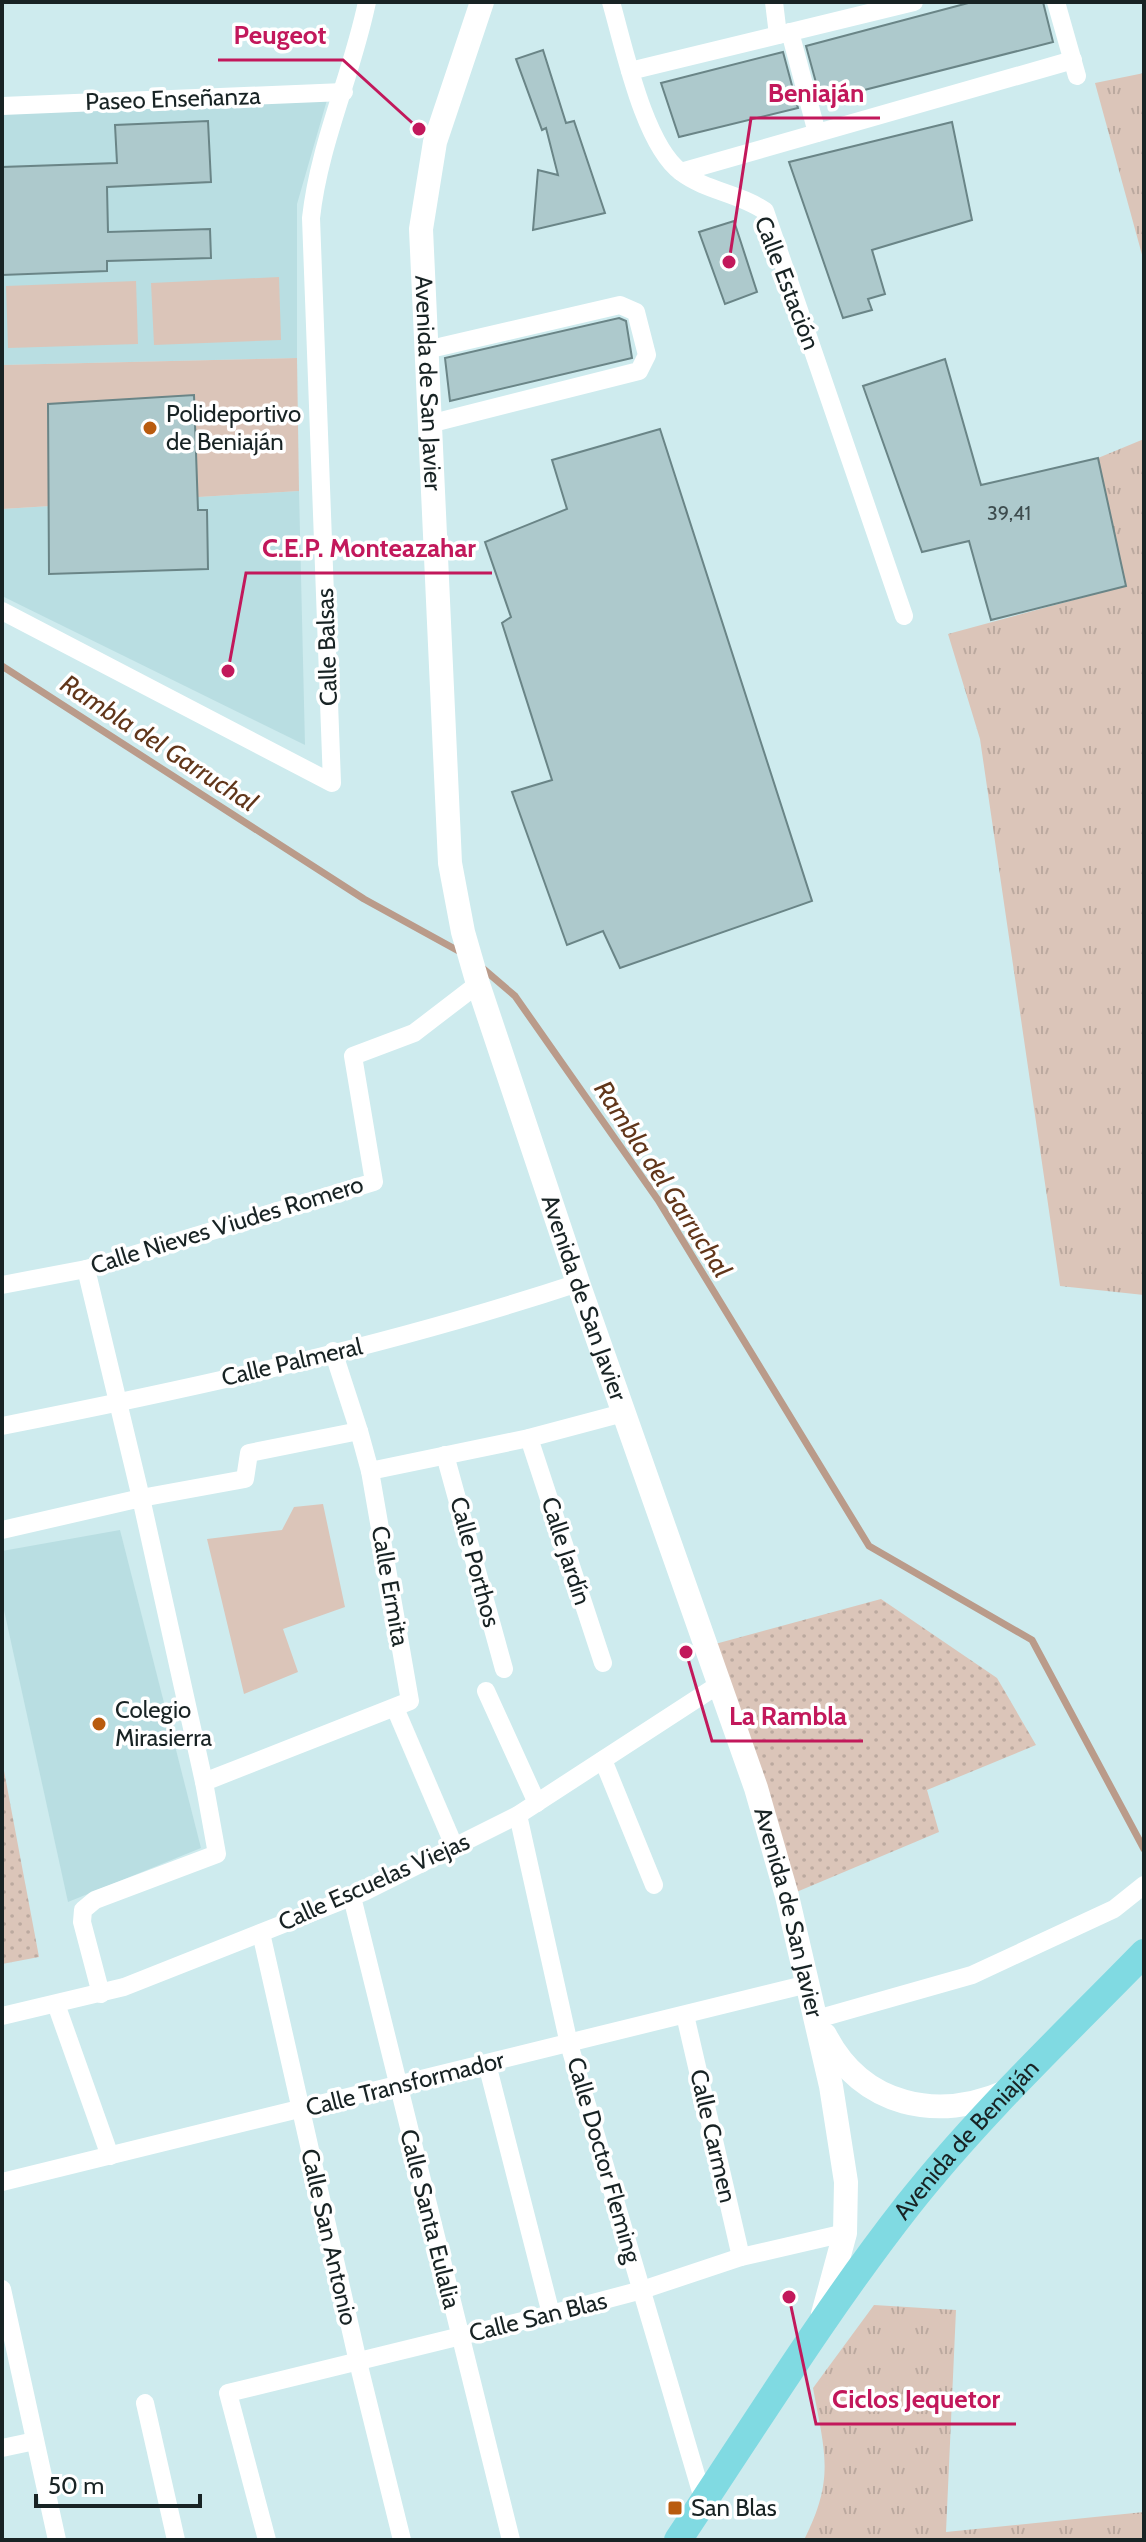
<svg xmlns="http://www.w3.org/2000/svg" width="1146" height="2542" font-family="Cabin,sans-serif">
  <defs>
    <pattern id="grass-tufts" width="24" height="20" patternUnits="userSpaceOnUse" patternTransform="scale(2)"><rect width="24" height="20" fill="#dbc5b9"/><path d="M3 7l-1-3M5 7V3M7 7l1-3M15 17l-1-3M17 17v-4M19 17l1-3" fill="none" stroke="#bba99f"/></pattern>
    <pattern id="park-dots" width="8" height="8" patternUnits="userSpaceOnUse" patternTransform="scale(2)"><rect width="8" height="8" fill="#dbc5b9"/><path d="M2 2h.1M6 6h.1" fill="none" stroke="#bba99f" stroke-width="1.8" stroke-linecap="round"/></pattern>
  </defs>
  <rect width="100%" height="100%" fill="#ceebee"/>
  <g fill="#b9dee2">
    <polygon points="327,100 297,204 297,358 2,365 2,112"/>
    <polygon points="299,491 305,745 2,596 2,509"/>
    <polygon points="120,1530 201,1848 68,1902 2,1601 2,1551"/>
  </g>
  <g fill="url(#grass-tufts)">
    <polygon points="1144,73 1144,262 1095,83"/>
    <polygon points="1144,439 1144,1295 1060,1286 980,739 948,634 1125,586 1098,458"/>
    <path d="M874,2305L956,2310L946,2532L1144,2512V2540H804C835,2479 825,2453 813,2388Z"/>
  </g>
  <g fill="url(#park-dots)">
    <polygon points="881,1599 997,1678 1036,1745 927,1790 939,1832 787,1896 704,1647"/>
    <polygon points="2,1760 39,1957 2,1964"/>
  </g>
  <g fill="#dbc5b9">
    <polygon points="279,277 281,340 154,345 151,283"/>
    <polygon points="136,281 138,344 8,348 6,286"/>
    <polygon points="297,358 299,491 2,509 2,365"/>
    <polygon points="323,1504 345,1607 283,1629 298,1672 244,1694 207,1539 282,1530 294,1507"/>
  </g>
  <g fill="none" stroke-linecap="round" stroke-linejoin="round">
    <g stroke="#ba9b8a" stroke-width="7">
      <polyline points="2,666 364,899 464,954"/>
      <polyline points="480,966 515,996 658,1200 869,1546 1032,1640 1144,1849"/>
    </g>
  </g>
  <g fill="#adc9cc" stroke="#6a8587" stroke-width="2">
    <polygon points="972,2 1043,2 1053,42 821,101 806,46"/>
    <polygon points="543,50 566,123 574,121 605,213 533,230 538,170 558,175 546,128 542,130 516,59"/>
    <polygon points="783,52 798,108 679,137 661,83"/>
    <polygon points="208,121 211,182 107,187 108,232 210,229 211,258 107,261 107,271 2,275 2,167 117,163 115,125"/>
    <polygon points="952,122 972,220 872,250 885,294 868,299 872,310 843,318 789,162"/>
    <polygon points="734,221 757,292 725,304 699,232"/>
    <polygon points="619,318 626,321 632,358 450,401 445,358"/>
    <polygon points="945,359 981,485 1098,458 1126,586 991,620 969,541 922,552 863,386"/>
    <polygon points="194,395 198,510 207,510 208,569 49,574 48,404"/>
    <polygon points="660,429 812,901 620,968 603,931 567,945 512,792 552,780 502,623 511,617 485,542 567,509 552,460"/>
  </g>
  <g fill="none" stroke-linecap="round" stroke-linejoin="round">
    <g stroke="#fff" stroke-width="18">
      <path d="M611,2C624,47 644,145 681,172C706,191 739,193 765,211L904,616"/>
      <polyline points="774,2 778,35"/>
      <polyline points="1056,2 1077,76"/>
      <polyline points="790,32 817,133"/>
      <polyline points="630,71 914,2"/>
      <polyline points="2,106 344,92"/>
      <polyline points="681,172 1073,60"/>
      <polyline points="426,350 620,305 636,312 647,355 639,371 429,424"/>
      <path d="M2,611L332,783L311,218C319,144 352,75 367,2"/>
      <polyline points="86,1269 141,1498 245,1479 249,1453 359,1431 370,1471 529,1438 623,1413"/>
      <polyline points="2,1285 86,1269 374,1182 353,1056 414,1033 478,984"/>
      <polyline points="333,1351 359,1431"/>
      <path d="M2,1426C195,1388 391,1345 578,1283"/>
      <polyline points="529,1438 603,1663"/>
      <polyline points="445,1455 504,1669"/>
      <polyline points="2,1530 141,1498 204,1782"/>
      <polyline points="486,1691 537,1803"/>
      <polyline points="395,1708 455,1848"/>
      <polyline points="603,1760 654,1885"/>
      <polyline points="518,1815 569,2044 704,2502"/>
      <polyline points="352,1897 511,2540"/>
      <polyline points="261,1933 358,2362 402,2540"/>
      <polyline points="101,1994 82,1922 83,1910 95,1900 217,1854 204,1782 410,1701 370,1471"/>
      <polyline points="56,2004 110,2156"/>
      <polyline points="685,2015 741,2257"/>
      <polyline points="2,2016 124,1987 364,1892 518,1815 718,1685"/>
      <polyline points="817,2019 972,1975 1114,1909 1144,1885"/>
      <polyline points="487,2064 551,2314"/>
      <polyline points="2,2182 808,1984"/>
      <polyline points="2,2289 57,2540"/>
      <polyline points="145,2403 176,2540"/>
      <polyline points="2,2448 35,2441"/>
      <polyline points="267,2540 228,2393 551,2314 642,2290 741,2257 845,2233"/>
    </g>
    <g stroke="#fff" stroke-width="24">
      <path id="s1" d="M482,2L435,142L421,229L450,863L463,932L478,984L578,1283L756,1788L787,1896L831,2086L846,2182L845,2233L823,2314"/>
      <path d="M825,2035C862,2107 938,2122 1008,2091"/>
    </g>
    <path stroke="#80dae2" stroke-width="28" id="s2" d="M678,2540C753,2428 825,2311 908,2205C979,2115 1064,2035 1144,1953"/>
  </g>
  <g fill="#b95b0e" stroke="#fff" stroke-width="3">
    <circle cx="150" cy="428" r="8"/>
    <circle cx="99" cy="1724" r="8"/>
    <rect x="667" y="2500" width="16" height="16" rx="4"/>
  </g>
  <g text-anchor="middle" stroke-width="7" stroke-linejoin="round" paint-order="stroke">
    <g font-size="20" fill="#3d4c4e">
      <text x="1009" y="520">39,41</text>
    </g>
    <g font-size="24" fill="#182324" stroke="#fff">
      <text transform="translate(173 99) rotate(-2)" y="8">Paseo Enseñanza</text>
      <text transform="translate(787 283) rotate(69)" y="8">Calle Estación</text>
      <text dy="8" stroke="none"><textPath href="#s1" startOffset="390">Avenida de San Javier</textPath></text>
      <text transform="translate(327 647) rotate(-92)" y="8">Calle Balsas</text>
      <text transform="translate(227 1225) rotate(-17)" y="8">Calle Nieves Viudes Romero</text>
      <text dy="8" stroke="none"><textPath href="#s1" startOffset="1326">Avenida de San Javier</textPath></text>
      <text transform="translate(292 1362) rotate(-13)" y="8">Calle Palmeral</text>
      <text transform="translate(566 1551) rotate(72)" y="8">Calle Jardín</text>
      <text transform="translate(475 1562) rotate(75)" y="8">Calle Porthos</text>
      <text transform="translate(390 1586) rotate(80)" y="8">Calle Ermita</text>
      <text transform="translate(374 1882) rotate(-24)" y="8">Calle Escuelas Viejas</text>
      <text dy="8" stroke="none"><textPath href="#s1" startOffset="1974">Avenida de San Javier</textPath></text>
      <text transform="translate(405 2084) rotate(-14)" y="8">Calle Transformador</text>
      <text transform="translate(713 2136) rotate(77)" y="8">Calle Carmen</text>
      <text dy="8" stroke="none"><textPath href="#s2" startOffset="494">Avenida de Beniaján</textPath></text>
      <text transform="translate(604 2160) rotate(74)" y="8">Calle Doctor Fleming</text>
      <text transform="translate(430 2219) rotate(76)" y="8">Calle Santa Eulalia</text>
      <text transform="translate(329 2237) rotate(77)" y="8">Calle San Antonio</text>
      <text transform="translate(538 2317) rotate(-14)" y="8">Calle San Blas</text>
    </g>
    <g font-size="24" fill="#182324" stroke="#fff" text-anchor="start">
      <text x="166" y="422">Polideportivo<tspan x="166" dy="28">de Beniaján</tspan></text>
      <text x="115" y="1718">Colegio<tspan x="115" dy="28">Mirasierra</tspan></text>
      <text x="691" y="2516">San Blas</text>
    </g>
    <g font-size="26" font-style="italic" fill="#61361a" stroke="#fff">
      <text transform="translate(159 743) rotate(33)" y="9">Rambla del Garruchal</text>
      <text transform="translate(663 1179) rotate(57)" y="9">Rambla del Garruchal</text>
    </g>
  </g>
  <path fill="none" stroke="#c2185b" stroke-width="3" d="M419 129L343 60H218M729 262L751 118H880M228 671L246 573H492M686 1652L712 1741H863M789 2297L816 2424H1016"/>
  <g fill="#c2185b" stroke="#fff" stroke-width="3">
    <circle cx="419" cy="129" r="8"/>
    <circle cx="729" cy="262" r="8"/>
    <circle cx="228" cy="671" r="8"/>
    <circle cx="686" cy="1652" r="8"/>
    <circle cx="789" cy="2297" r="8"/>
  </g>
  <g font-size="26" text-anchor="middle" font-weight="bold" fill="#c2185b" stroke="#fff" stroke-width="7" stroke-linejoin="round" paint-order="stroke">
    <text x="280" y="44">Peugeot</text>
    <text x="816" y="102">Beniaján</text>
    <text x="369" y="557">C.E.P. Monteazahar</text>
    <text x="788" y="1725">La Rambla</text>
    <text x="916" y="2408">Ciclos Jequetor</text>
  </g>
  <rect width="1146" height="2542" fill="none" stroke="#182324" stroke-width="8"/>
  <path d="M36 2494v12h164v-12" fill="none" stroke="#182324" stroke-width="4"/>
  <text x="48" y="2494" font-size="24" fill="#182324" stroke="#ffffff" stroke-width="6" paint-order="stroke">50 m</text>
</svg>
